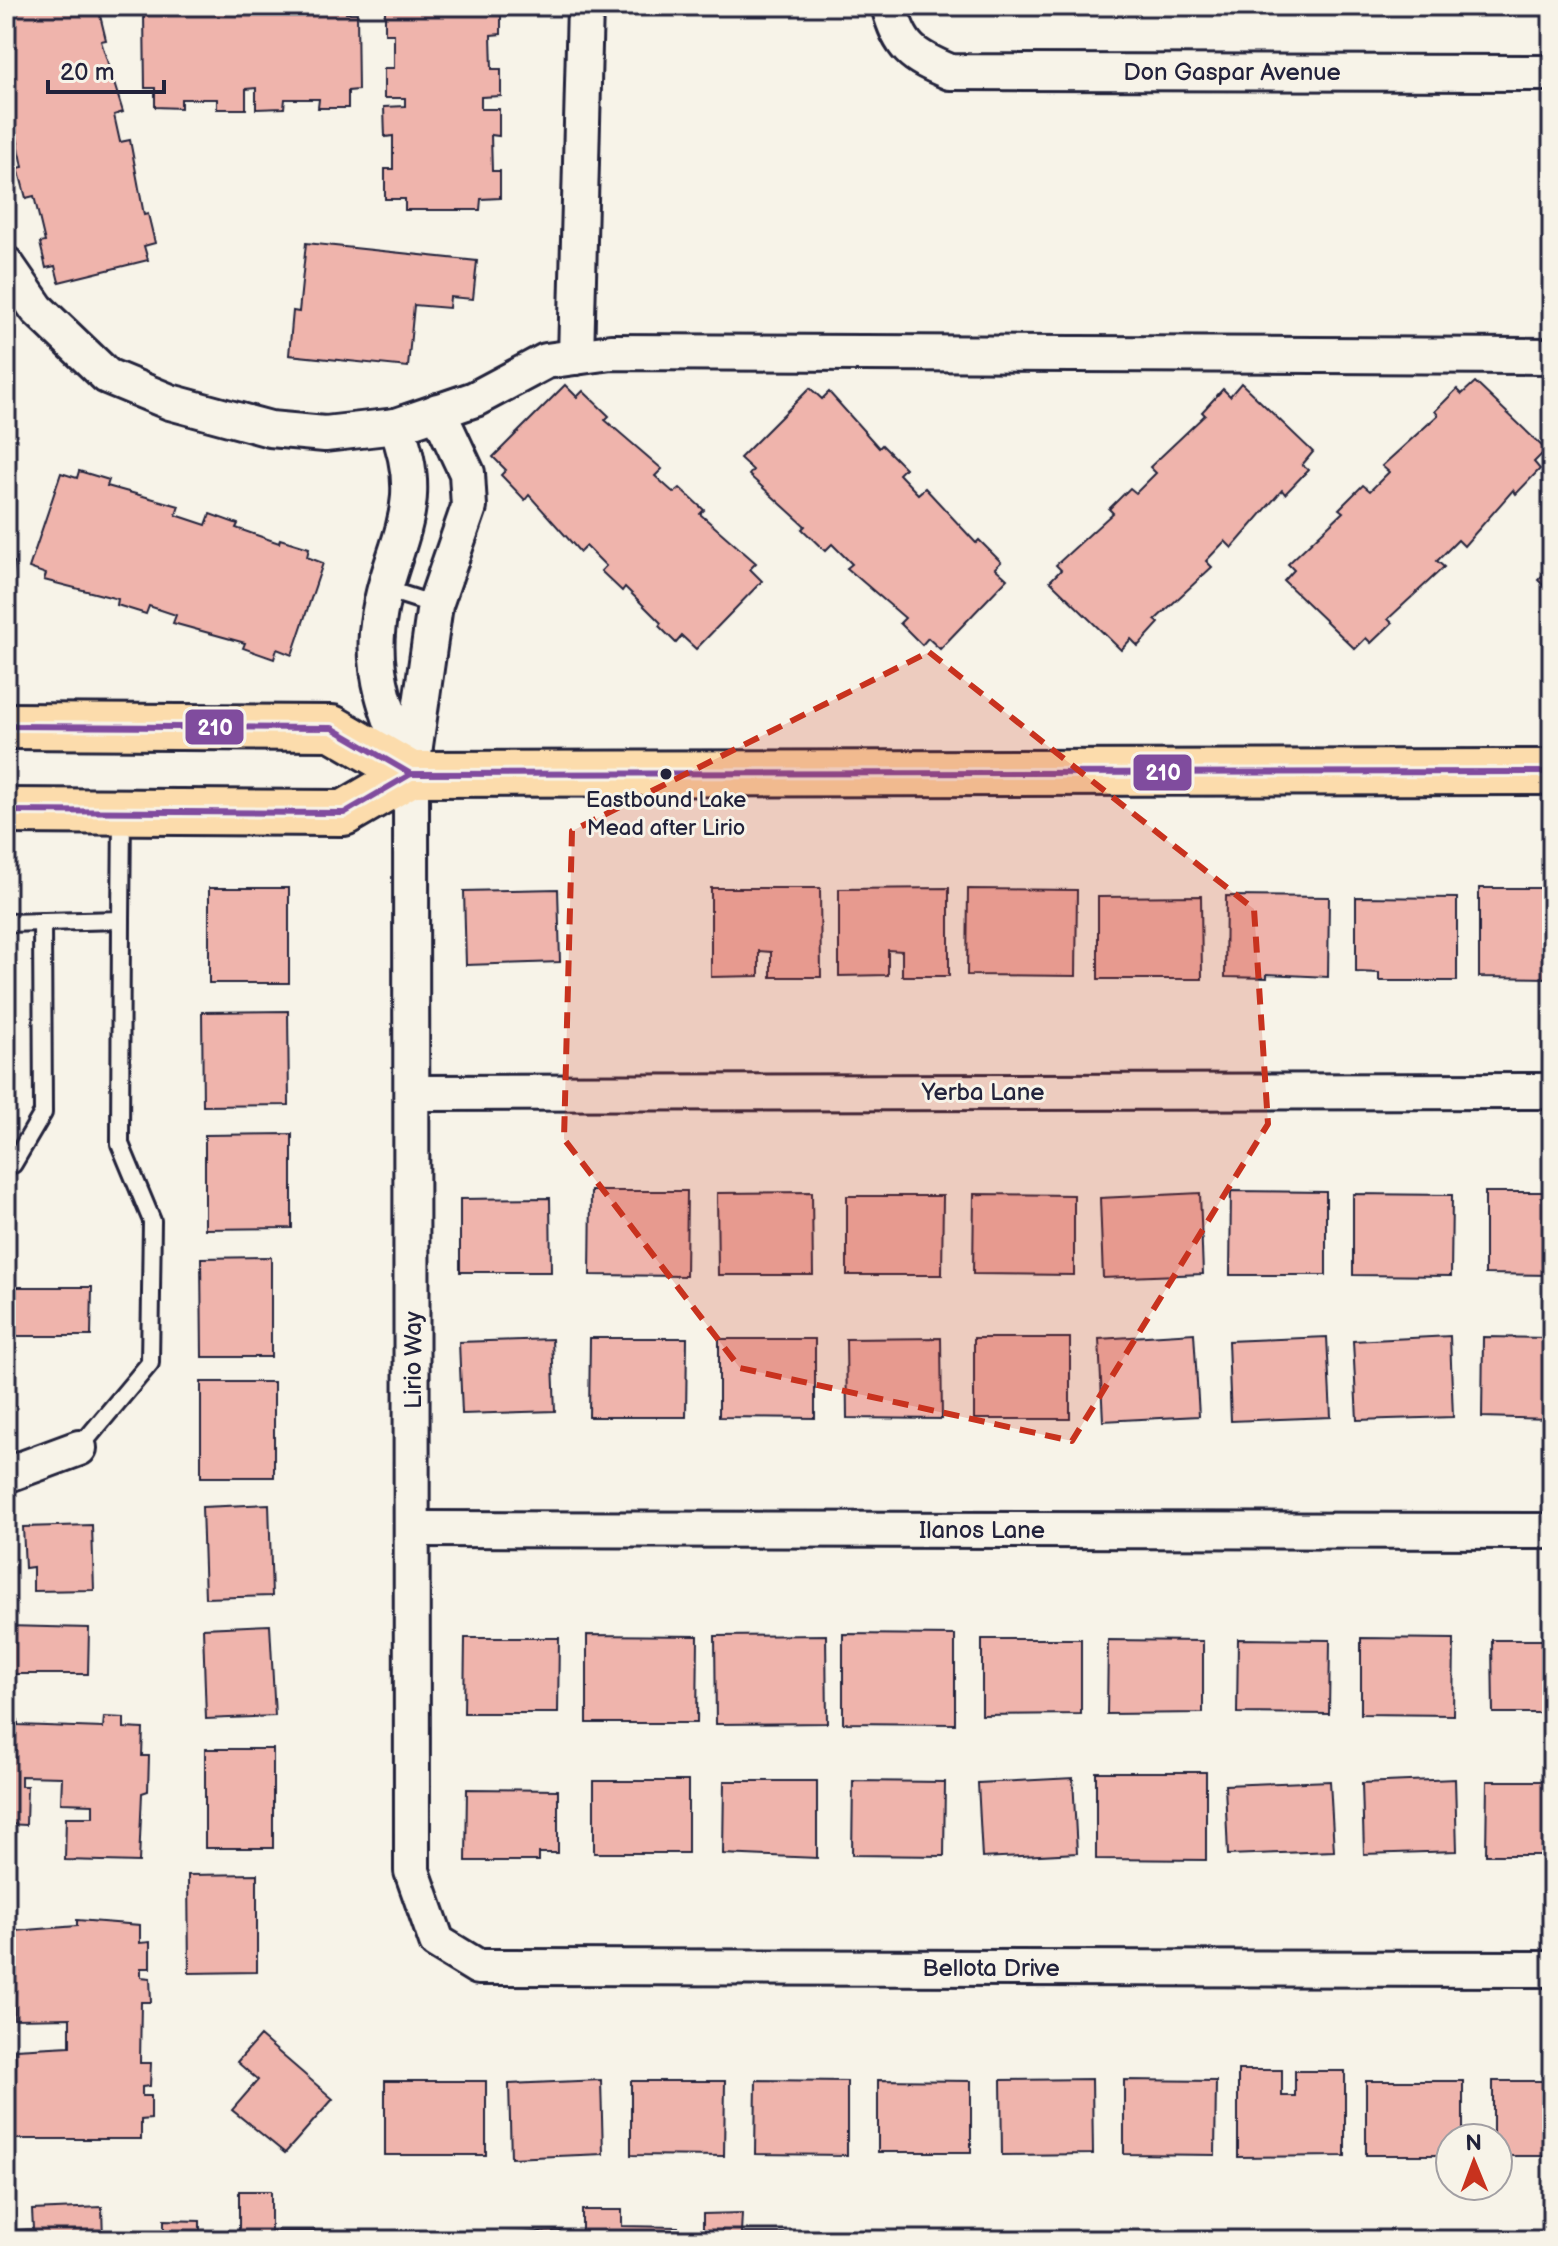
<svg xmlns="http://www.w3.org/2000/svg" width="1558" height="2246" font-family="'Balsamiq Sans',sans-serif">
  <rect width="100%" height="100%" fill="#f7f3e8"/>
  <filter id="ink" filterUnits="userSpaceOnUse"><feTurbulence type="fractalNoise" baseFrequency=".0125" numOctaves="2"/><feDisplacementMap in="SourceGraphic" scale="16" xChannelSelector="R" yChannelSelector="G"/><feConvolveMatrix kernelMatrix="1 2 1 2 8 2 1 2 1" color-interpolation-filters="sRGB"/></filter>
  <g filter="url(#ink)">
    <g fill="#efb4ac" stroke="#22223b" stroke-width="2">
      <polygon points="30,6 98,7 106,40 101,41 123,112 114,115 120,142 130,140 144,215 148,214 155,243 144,246 148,260 59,282 55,266 46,268 40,243 45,242 34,196 26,198 18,168 23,167 17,137 10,139 6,125 6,12"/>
      <polygon points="154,6 246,6 246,12 256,12 256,6 346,6 346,13 357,13 358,90 348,91 348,108 318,108 319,99 285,99 284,108 256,109 256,88 246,89 246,109 217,109 217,99 181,99 181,108 155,107 155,88 145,88 144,13 154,13"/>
      <polygon points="385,6 501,6 501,34 491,35 492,69 501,69 501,96 481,97 481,109 499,109 499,136 491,135 492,171 500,171 500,198 481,199 480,210 405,210 405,199 385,199 385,169 393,169 393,136 385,137 384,107 405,106 405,98 384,98 384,68 394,68 394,34 385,34"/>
      <polygon points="306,243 477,261 473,299 450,297 449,308 414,305 408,367 289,355 293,311 299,312"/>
      <polygon points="1475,382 1546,450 1534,462 1540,469 1516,494 1513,490 1464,546 1458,540 1437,561 1444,567 1388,619 1392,623 1371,643 1366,638 1355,649 1284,581 1294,570 1288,564 1343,512 1339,509 1363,485 1370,491 1389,472 1382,466 1438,415 1435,411 1457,389 1462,394"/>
      <polygon points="1241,383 1313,452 1302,465 1308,470 1285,494 1282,490 1232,548 1225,541 1206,561 1212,567 1155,620 1159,623 1138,646 1131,639 1121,650 1050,581 1061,570 1056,565 1113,513 1109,509 1130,488 1136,493 1156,473 1150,467 1205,415 1202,412 1223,389 1230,396"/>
      <polygon points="565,385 577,397 583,391 609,416 605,420 662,469 655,476 674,493 680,488 704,510 700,514 756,563 750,569 762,581 696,649 682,636 676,643 659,626 661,623 625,587 622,591 601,571 606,566 586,546 580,552 529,495 525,500 501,475 506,470 493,457"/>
      <polygon points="810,388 822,399 829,392 879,448 882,445 905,468 899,474 918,494 925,488 976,543 979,540 1001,562 995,568 1007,579 940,649 928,638 922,645 900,623 905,618 847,568 852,564 832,544 825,551 802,529 805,526 749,475 753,470 740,458"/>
      <polygon points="79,471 109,480 107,486 179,506 176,515 206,525 210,514 238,524 236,528 279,543 280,539 309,548 307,557 323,563 292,655 277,649 274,659 243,648 245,643 173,623 176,615 149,606 146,614 117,605 118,599 44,580 46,574 29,568 61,473 77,478"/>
      <polygon points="1552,553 1552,594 1538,580 1549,569 1543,563"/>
      <polygon points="6,561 14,562 7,649 6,649"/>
      <rect x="209" y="888" width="80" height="95"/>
      <polygon points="711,888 820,888 821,977 771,977 771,952 759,951 759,976 711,977"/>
      <polygon points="949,888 949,976 902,976 902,951 888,950 888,975 839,976 839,889"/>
      <polygon points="1479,888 1552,888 1552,978 1479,977"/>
      <polygon points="558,889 560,962 466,965 464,891"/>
      <polygon points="968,889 1077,890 1076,976 967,975"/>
      <polygon points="1201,896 1202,979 1098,979 1098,897"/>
      <polygon points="1226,896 1329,897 1328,977 1267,974 1267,978 1225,977"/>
      <polygon points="1356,897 1457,898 1457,981 1379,981 1379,973 1356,972"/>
      <polygon points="288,1011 289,1105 203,1106 202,1012"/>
      <polygon points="292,1134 292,1228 205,1229 205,1135"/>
      <polygon points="591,1191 687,1191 686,1276 590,1275"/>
      <polygon points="1231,1191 1326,1192 1326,1275 1230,1275"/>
      <polygon points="812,1192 813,1275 718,1275 717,1193"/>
      <polygon points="1485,1192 1552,1192 1552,1275 1485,1274"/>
      <polygon points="1200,1193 1203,1274 1103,1278 1100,1198"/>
      <polygon points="974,1194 1074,1195 1074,1275 973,1274"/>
      <polygon points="1353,1194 1452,1195 1451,1276 1353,1275"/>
      <polygon points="847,1196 943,1196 942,1275 847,1275"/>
      <polygon points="550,1198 551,1272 460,1272 460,1199"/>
      <polygon points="271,1257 271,1357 202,1357 201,1258"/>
      <polygon points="10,1287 92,1287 91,1336 10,1336"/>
      <polygon points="1194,1333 1199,1416 1103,1421 1099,1339"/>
      <polygon points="1450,1336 1453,1417 1357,1420 1353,1341"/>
      <polygon points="1327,1337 1331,1417 1231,1421 1228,1341"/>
      <polygon points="1483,1337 1552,1338 1552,1419 1482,1417"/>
      <polygon points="590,1338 687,1338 686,1417 589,1417"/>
      <polygon points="941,1338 942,1419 847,1418 846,1339"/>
      <rect x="974" y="1338" width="96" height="81"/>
      <polygon points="552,1339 555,1411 462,1414 459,1342"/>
      <polygon points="719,1339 815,1339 815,1418 719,1417"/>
      <rect x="201" y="1382" width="73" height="95"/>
      <polygon points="269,1504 272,1596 205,1598 202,1507"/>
      <polygon points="92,1525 94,1590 33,1591 33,1567 25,1568 23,1527"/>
      <polygon points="270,1625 275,1716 206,1719 203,1628"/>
      <polygon points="6,1626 89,1628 88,1674 6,1674"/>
      <polygon points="843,1634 955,1635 955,1724 843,1723"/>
      <polygon points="587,1635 698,1636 697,1723 587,1723"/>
      <polygon points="826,1635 827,1723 716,1724 715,1636"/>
      <polygon points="465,1638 559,1638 558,1713 464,1713"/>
      <polygon points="1361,1638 1454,1639 1453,1715 1361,1714"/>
      <polygon points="982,1639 1081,1639 1081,1714 982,1715"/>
      <polygon points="1238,1639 1330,1640 1329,1714 1237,1713"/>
      <polygon points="1108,1640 1203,1641 1203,1713 1107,1714"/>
      <polygon points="1492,1640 1552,1640 1552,1713 1493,1713"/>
      <polygon points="104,1717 124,1718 124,1728 143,1729 142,1756 149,1756 148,1791 142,1793 139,1862 65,1860 66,1817 93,1817 93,1804 61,1803 62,1777 21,1776 21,1786 27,1786 26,1825 6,1824 6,1720 18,1720 18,1725 103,1728"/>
      <rect x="205" y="1749" width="68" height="99"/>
      <polygon points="1096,1772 1206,1772 1206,1860 1096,1859"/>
      <polygon points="1073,1778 1077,1853 982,1858 978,1783"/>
      <polygon points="1455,1779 1457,1851 1364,1854 1362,1783"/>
      <rect x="594" y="1781" width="94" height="72"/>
      <polygon points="724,1781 817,1781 817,1858 723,1854"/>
      <polygon points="853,1781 945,1782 944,1856 852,1855"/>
      <polygon points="1330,1781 1334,1851 1228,1855 1225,1785"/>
      <polygon points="1487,1781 1552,1781 1552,1855 1486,1855"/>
      <polygon points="467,1789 558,1790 558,1853 539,1853 539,1861 466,1861"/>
      <polygon points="257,1874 257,1972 189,1973 188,1875"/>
      <polygon points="77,1920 140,1925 140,1943 150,1942 150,1968 141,1968 141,1977 150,1978 151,2002 141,2002 140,2063 151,2063 150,2086 142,2087 142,2096 151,2096 151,2119 141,2120 141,2139 15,2139 15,2049 70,2046 70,2018 14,2019 15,1931 77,1926"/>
      <polygon points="260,2036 333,2099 285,2153 232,2110 258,2080 237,2062"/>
      <polygon points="1238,2070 1282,2070 1282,2096 1295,2096 1295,2071 1345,2071 1345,2156 1238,2157"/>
      <polygon points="1092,2079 1093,2154 1002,2155 1001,2080"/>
      <polygon points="601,2080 603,2154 511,2158 509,2084"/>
      <polygon points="756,2080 847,2081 847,2155 755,2154"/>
      <polygon points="878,2080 971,2081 971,2152 878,2152"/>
      <polygon points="1124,2080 1216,2081 1215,2155 1124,2154"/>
      <rect x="385" y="2081" width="101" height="74"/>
      <polygon points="631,2081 725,2081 724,2156 631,2155"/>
      <polygon points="1366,2081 1463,2081 1463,2138 1450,2138 1450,2155 1366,2155"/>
      <polygon points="1493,2081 1552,2081 1552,2156 1498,2156 1498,2138 1493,2138"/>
      <polygon points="239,2191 271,2191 271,2231 333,2231 333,2240 239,2240"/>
      <polygon points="102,2207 103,2240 15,2240 15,2230 33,2229 32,2210"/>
      <polygon points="582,2210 622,2210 622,2226 678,2227 678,2240 582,2240"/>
      <polygon points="742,2213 741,2233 794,2233 794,2240 703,2240 703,2214"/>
      <polygon points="164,2220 200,2221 200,2240 123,2240 164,2239"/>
      <polygon points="560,2231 561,2240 466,2240 466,2236"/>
      <rect x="931" y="2237" width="93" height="3"/>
    </g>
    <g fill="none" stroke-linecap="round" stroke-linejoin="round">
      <g stroke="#22223b" stroke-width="22">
        <g id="lane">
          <polyline points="385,589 435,605"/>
          <polyline points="6,923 121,920 122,814"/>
          <polyline points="6,1164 13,1164 43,1113 42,922"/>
          <polyline points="79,1448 150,1363 152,1221 120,1144 121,920"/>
        </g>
      </g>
      <g stroke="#22223b" stroke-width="40">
        <g id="street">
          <path d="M889,6C900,48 912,56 950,72L1552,73"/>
          <polyline points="6,264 37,309 107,376 170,402 270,429 325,434 396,426 475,399 546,361 611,352 1552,356"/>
          <polyline points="576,357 585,6"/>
          <polyline points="438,411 467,473 469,507 435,605 411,774 412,1871 437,1942 478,1967 1552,1969"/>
          <path d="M396,426C432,514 384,550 377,633C373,685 393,725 411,773"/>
          <polyline points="414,1093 1552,1091"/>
          <polyline points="6,1475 79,1448"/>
          <polyline points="412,1529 1552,1531"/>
        </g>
      </g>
      <g stroke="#22223b" stroke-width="50">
        <g id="primary">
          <polyline points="6,726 332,728 411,774"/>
          <polyline points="6,811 344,813 411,774 1552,772"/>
        </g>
      </g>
      <use href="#lane" stroke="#f7f3e8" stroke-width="16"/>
      <use href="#street" stroke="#f7f3e8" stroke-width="34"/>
      <use href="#primary" stroke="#fcdcac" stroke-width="44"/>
      <g stroke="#f7f3e8" stroke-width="12">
        <g id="bus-1">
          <polyline points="6,726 332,728 411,774"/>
          <polyline points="6,811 344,813 411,774 1552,772"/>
        </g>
      </g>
      <use href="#bus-1" stroke="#804c9e" stroke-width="6"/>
    </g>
  </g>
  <path fill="#c8321e" fill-opacity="0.2" stroke="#c8321e" stroke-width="6" stroke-dasharray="16 10" stroke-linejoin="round" d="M929,652L1254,909L1268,1124L1072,1441L740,1368L564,1139L572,831Z"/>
  <circle fill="#22223b" stroke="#f7f3e8" stroke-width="3" cx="666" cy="774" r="7"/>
  <g text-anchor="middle" stroke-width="6" stroke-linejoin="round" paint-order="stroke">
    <g font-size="22" fill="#22223b" stroke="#f7f3e8">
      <text x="666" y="807">Eastbound Lake<tspan x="666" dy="28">Mead after Lirio</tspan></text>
    </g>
    <g font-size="24" fill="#22223b" stroke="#f7f3e8">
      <text x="1232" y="80">Don Gaspar Avenue</text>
      <text x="983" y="1100">Yerba Lane</text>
      <text transform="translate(413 1360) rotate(-90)" y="8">Lirio Way</text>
      <text x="982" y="1538">Ilanos Lane</text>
      <text x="991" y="1976">Bellota Drive</text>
    </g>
  </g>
  <g stroke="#f7f3e8" stroke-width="3">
    <rect x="184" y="708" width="61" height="38" rx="8" fill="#804c9e"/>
    <rect x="1132" y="753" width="61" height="39" rx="8" fill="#804c9e"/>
  </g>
  <g font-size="22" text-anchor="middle" font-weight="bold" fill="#fff">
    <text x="215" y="735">210</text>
    <text x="1163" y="780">210</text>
  </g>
  <rect width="1558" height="2246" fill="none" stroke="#f7f3e8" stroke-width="32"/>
  <rect x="16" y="16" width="1526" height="2214" fill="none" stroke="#22223b" stroke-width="3" filter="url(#ink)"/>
  <g transform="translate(1474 2162) rotate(359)"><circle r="38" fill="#f7f3e8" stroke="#a29fa3" stroke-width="2"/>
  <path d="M0-6L14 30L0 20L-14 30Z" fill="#c8321e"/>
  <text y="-12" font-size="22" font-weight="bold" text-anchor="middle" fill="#22223b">N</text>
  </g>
  <path d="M48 80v12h116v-12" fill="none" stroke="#22223b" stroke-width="4"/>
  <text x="60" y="80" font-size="24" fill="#22223b" stroke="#f7f3e8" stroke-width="6" paint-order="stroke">20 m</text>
</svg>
